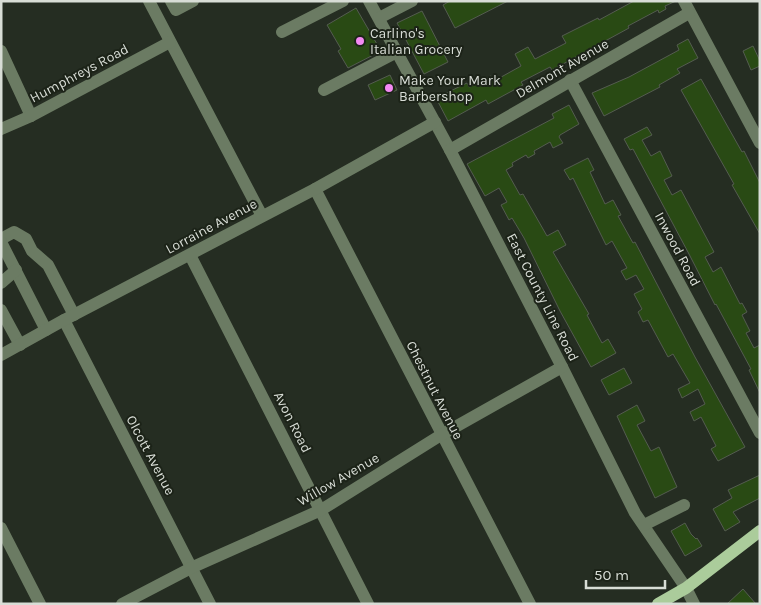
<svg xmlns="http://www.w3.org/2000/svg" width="761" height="605" font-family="Karla,sans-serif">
  <rect width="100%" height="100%" fill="#252d22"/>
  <g fill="#294a14" stroke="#545c50">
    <polygon points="450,1 508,1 455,28 443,5"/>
    <polygon points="634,1 676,1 665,6 666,9 659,13 658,10 628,26 629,28 552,70 550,67 521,82 523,85 488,104 486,100 448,121 436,98 467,83 469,87 491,76 494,81 521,66 515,54 528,47 535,59 566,43 562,36 598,18 599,20"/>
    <polygon points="356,8 381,51 348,68 338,51 341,49 327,25"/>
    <polygon points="422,11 448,62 424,74 397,23"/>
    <polygon points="688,39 698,58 677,69 680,73 659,85 660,87 604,116 592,93 629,77 679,50 677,45"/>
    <polygon points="753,46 760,61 760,66 751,70 743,51"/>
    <polygon points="390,75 397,90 375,100 368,85"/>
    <polygon points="701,79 742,152 744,151 760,183 760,234 732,185 734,184 681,90"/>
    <polygon points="569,105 579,124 560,135 559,137 563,143 553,148 550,142 534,151 535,154 528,158 526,155 512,163 513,166 506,170 520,195 523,194 547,236 558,230 566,245 553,252 589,314 587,315 602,343 608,339 616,353 591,367 560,311 524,238 512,218 509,220 501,205 507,202 499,188 485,196 467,164 554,118 552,114"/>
    <polygon points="647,127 652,135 642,140 651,156 660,151 672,176 664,180 672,195 681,190 714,252 705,257 713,272 721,267 740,304 742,303 747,312 742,315 750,331 746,333 754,348 760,345 760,393 749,370 751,369 716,304 715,305 689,254 633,149 630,150 624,139"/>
    <polygon points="588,158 594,170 590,172 605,204 613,200 621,215 618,216 633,243 635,242 695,357 745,447 718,461 711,449 716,446 701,417 694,421 690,412 705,404 698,389 682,398 678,389 690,383 673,354 668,357 648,320 643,322 638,312 642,309 634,294 644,289 636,275 626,280 621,271 627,268 612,241 606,245 573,178 570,180 564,170"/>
    <polygon points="624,368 632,383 609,395 601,380"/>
    <polygon points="637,405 645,421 637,425 651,451 659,447 677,487 655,498 617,416"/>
    <polygon points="760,475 760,498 733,512 740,522 725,531 713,509 732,498 728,490"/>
    <polygon points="685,523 691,534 696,539 697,538 702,546 685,556 671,531"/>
    <polygon points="743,589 756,604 727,604"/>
  </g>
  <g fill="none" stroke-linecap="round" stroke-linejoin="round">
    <g stroke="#6b7b63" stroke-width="12">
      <polyline points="149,1 262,216"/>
      <polyline points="171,1 176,10 193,1"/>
      <polyline points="369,1 450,150 562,367 635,513 686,588 694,604"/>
      <polyline points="684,1 760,143"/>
      <polyline points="379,18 412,1"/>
      <polyline points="282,32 343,1"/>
      <polyline points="1,51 31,116"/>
      <polyline points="570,80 760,433"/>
      <polyline points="324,90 397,52"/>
      <polyline points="1,129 31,116 170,42"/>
      <polyline points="450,150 689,13"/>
      <polyline points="315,189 530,604"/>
      <polyline points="1,239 14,232 26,239 32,251 48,265 74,315"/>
      <polyline points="1,242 46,330"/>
      <polyline points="190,255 368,604"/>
      <polyline points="1,283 16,270"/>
      <polyline points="1,310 20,345"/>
      <polyline points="64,320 210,604"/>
      <polyline points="1,355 64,320 315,189 435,122"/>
      <polyline points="644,525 684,505"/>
      <polyline points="1,528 40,604"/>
      <polyline points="122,604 193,567 321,510 441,435 562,367"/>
    </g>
    <polyline stroke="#abcc9b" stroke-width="12" points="658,604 686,588 760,531"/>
  </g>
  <g fill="#f38af1" stroke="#1c2318" stroke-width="2">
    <circle cx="360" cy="41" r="5"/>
    <circle cx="389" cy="88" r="5"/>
  </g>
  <g text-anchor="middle" stroke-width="4" stroke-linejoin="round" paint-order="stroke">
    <g font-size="14" fill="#d8ddd6" stroke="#1c2318" text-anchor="start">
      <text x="370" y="38">Carlino's<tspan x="370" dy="16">Italian Grocery</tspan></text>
      <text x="399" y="85">Make Your Mark<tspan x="399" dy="16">Barbershop</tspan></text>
    </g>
    <g font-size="14" fill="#d8ddd6" stroke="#1c2318">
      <text transform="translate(562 68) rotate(-30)" y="5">Delmont Avenue</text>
      <text transform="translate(79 73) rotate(-28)" y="5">Humphreys Road</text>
      <text transform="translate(211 226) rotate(-28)" y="5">Lorraine Avenue</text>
      <text transform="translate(678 249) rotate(62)" y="5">Inwood Road</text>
      <text transform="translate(543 297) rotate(63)" y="5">East County Line Road</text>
      <text transform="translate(435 390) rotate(63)" y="5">Chestnut Avenue</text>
      <text transform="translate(293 422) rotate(63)" y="5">Avon Road</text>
      <text transform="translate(151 455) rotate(62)" y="5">Olcott Avenue</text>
      <text transform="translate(338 479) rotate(-30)" y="5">Willow Avenue</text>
    </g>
  </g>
  <rect width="761" height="605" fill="none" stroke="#d8ddd6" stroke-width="5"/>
  <path d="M586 580v8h79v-8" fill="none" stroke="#d8ddd6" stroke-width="2.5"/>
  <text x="594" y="580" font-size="15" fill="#d8ddd6" stroke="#1c2318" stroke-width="4" paint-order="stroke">50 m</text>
</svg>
